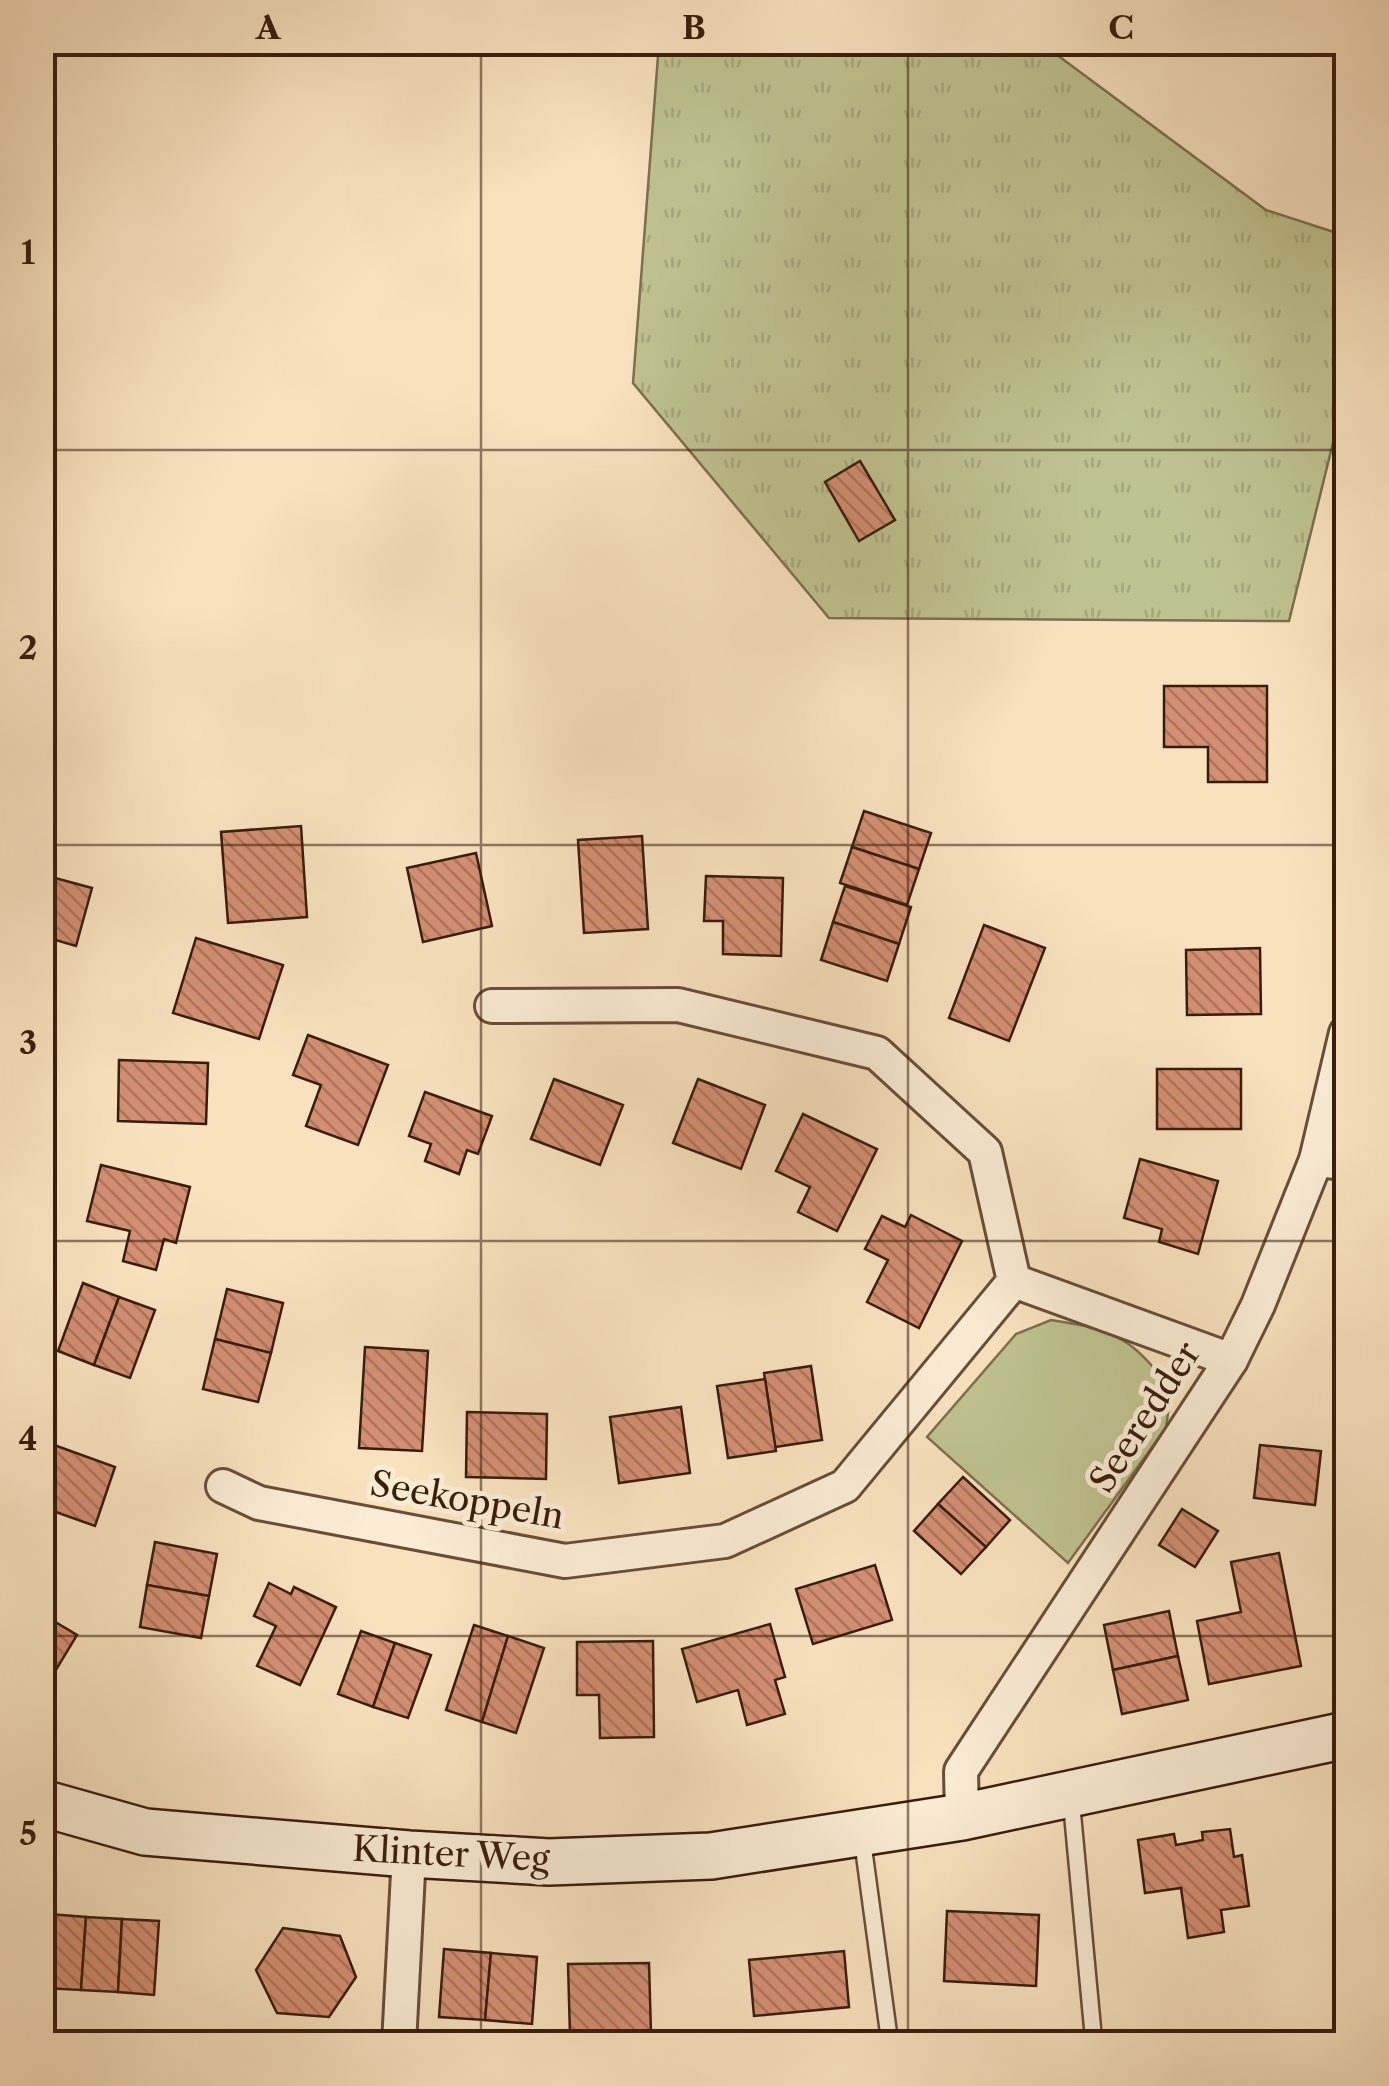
<svg xmlns="http://www.w3.org/2000/svg" width="1389" height="2086" font-family="'Libre Caslon Text',serif">
  <defs>
    <pattern id="grass-tufts" width="24" height="20" patternUnits="userSpaceOnUse" patternTransform="scale(2.5)"><rect width="24" height="20" fill="#bfc390"/><path d="M3 7l-1-3M5 7V3M7 7l1-3M15 17l-1-3M17 17v-4M19 17l1-3" fill="none" stroke="#a5a77b"/></pattern>
    <pattern id="building-back-hatch" width="6" height="6" patternUnits="userSpaceOnUse" patternTransform="scale(2.5)"><rect width="6" height="6" fill="#d48f72"/><path d="M-1 5l2 2M0 0l6 6M5-1l2 2" fill="none" stroke="#ad745c"/></pattern>
  </defs>
  <rect width="100%" height="100%" fill="#f8e2be"/>
  <filter id="stains"><feTurbulence type="fractalNoise" baseFrequency=".002" numOctaves="4"/><feColorMatrix values="0 0 0 0 .2 0 0 0 0 .09 0 0 0 0 .02 0 0 0 .5 -.17"/></filter>
  <radialGradient id="worn" r=".72"><stop offset=".6" stop-color="#630" stop-opacity="0"/><stop offset="1" stop-color="#630" stop-opacity=".3"/></radialGradient>
  <polygon fill="url(#grass-tufts)" stroke="#7c704d" stroke-width="2.5" points="659,43 1041,43 1266,210 1346,236 1346,390 1289,621 829,618 633,383"/>
  <g fill="#bfc390" stroke="#7c704d" stroke-width="2.5">
    <polygon points="43,42 52,43 52,86 43,86"/>
    <polygon points="43,93 54,94 52,295 42,295"/>
    <path d="M1051,1320C1115,1330 1132,1337 1171,1390L1166,1428L1068,1563L927,1437L1016,1334Z"/>
  </g>
  <g fill="url(#building-back-hatch)" stroke="#381d0a" stroke-width="2.5">
    <polygon points="860,461 895,520 859,541 825,482"/>
    <polygon points="1164,686 1267,686 1267,782 1208,782 1208,747 1164,747"/>
    <polygon points="864,811 931,833 919,869 852,847"/>
    <polygon points="301,826 307,917 228,923 221,832"/>
    <polygon points="642,836 648,929 584,933 578,840"/>
    <polygon points="852,847 919,869 907,905 840,883"/>
    <polygon points="476,853 492,926 423,942 407,868"/>
    <polygon points="42,874 55,878 42,922"/>
    <polygon points="706,876 783,878 781,956 723,954 723,921 704,921"/>
    <polygon points="55,878 92,888 76,946 42,936 42,922"/>
    <polygon points="845,886 911,907 899,944 833,922"/>
    <polygon points="833,922 899,944 887,981 821,960"/>
    <polygon points="984,925 1045,948 1009,1041 949,1018"/>
    <polygon points="196,938 283,965 259,1039 173,1013"/>
    <polygon points="1260,948 1261,1014 1187,1015 1186,950"/>
    <polygon points="308,1035 388,1065 358,1145 306,1126 321,1085 293,1075"/>
    <polygon points="119,1060 208,1063 206,1124 118,1121"/>
    <rect x="1157" y="1069" width="84" height="60"/>
    <polygon points="554,1079 623,1105 600,1165 531,1139"/>
    <polygon points="698,1079 765,1105 741,1169 673,1143"/>
    <polygon points="425,1092 492,1116 478,1154 467,1150 459,1174 425,1161 431,1144 409,1136"/>
    <polygon points="803,1114 877,1149 837,1231 798,1212 810,1187 776,1171"/>
    <polygon points="1140,1159 1218,1181 1198,1254 1159,1242 1162,1229 1124,1218"/>
    <polygon points="101,1165 190,1187 176,1243 164,1239 156,1270 123,1261 130,1231 87,1221"/>
    <polygon points="911,1215 962,1241 919,1328 867,1302 888,1260 865,1249 882,1216 905,1227"/>
    <polygon points="83,1283 119,1297 94,1365 58,1351"/>
    <polygon points="227,1289 283,1303 271,1353 215,1339"/>
    <polygon points="119,1297 155,1310 130,1378 94,1365"/>
    <polygon points="215,1339 271,1353 258,1402 203,1389"/>
    <polygon points="365,1347 428,1351 422,1451 359,1448"/>
    <polygon points="811,1366 822,1440 775,1447 764,1373"/>
    <polygon points="765,1379 776,1451 728,1458 717,1386"/>
    <polygon points="681,1407 690,1473 619,1483 610,1417"/>
    <polygon points="467,1412 547,1414 546,1479 466,1477"/>
    <polygon points="43,1441 115,1467 95,1526 42,1507"/>
    <polygon points="1260,1445 1321,1451 1315,1505 1254,1498"/>
    <polygon points="963,1477 1010,1520 986,1547 938,1504"/>
    <polygon points="938,1504 986,1547 961,1574 914,1531"/>
    <polygon points="1182,1509 1218,1531 1195,1567 1159,1545"/>
    <polygon points="155,1542 217,1554 209,1596 147,1585"/>
    <polygon points="1279,1553 1301,1666 1209,1684 1197,1621 1241,1612 1231,1562"/>
    <polygon points="875,1565 892,1620 813,1644 796,1589"/>
    <polygon points="269,1583 291,1594 294,1587 336,1607 300,1685 257,1666 276,1626 254,1616"/>
    <polygon points="147,1585 209,1596 201,1638 140,1627"/>
    <polygon points="1169,1611 1178,1656 1113,1670 1104,1625"/>
    <polygon points="42,1614 77,1635 42,1693"/>
    <polygon points="770,1624 785,1677 775,1680 785,1714 747,1725 738,1690 697,1702 682,1649"/>
    <polygon points="474,1625 508,1636 482,1722 446,1710"/>
    <polygon points="361,1631 395,1643 373,1707 338,1694"/>
    <polygon points="508,1636 544,1648 516,1733 482,1722"/>
    <polygon points="653,1641 654,1737 600,1738 599,1695 577,1695 577,1642"/>
    <polygon points="395,1643 431,1655 408,1718 373,1707"/>
    <polygon points="1178,1656 1188,1700 1122,1714 1113,1670"/>
    <polygon points="1230,1829 1234,1857 1242,1855 1249,1906 1221,1910 1224,1932 1188,1938 1181,1888 1145,1893 1138,1840 1174,1834 1176,1845 1203,1840 1202,1832"/>
    <polygon points="947,1911 1039,1915 1036,1986 944,1981"/>
    <polygon points="42,1914 49,1914 44,1988 42,1987"/>
    <polygon points="49,1914 86,1917 81,1990 44,1988"/>
    <polygon points="86,1917 122,1919 118,1992 81,1990"/>
    <polygon points="122,1919 159,1921 154,1995 118,1992"/>
    <polygon points="283,1928 340,1936 356,1977 329,2017 277,2013 256,1970"/>
    <polygon points="444,1949 491,1953 485,2020 439,2017"/>
    <polygon points="844,1951 849,2007 754,2016 749,1960"/>
    <polygon points="491,1953 537,1957 532,2024 485,2020"/>
    <polygon points="649,1963 651,2033 570,2035 568,1964"/>
  </g>
  <g fill="none" stroke-linecap="round" stroke-linejoin="round">
    <g stroke="#684e37" stroke-width="20">
      <g id="lane">
        <polyline points="1071,1798 1094,2044"/>
        <polyline points="862,1837 890,2044"/>
      </g>
    </g>
    <g stroke="#684e37" stroke-width="38">
      <g id="street">
        <polyline points="1316,1160 1346,1163"/>
        <polyline points="1014,1281 1231,1360"/>
        <polyline points="223,1486 259,1503 565,1561 725,1541 845,1486 1014,1281 985,1152 877,1053 678,1005 492,1006"/>
        <polyline points="962,1817 961,1771 1231,1360 1258,1305 1316,1160 1346,1033"/>
        <polyline points="399,2044 409,1854"/>
      </g>
    </g>
    <g stroke="#381d0a" stroke-width="50">
      <polyline id="secondary" points="42,1803 145,1832 409,1854 549,1862 711,1856 962,1817 1346,1735"/>
    </g>
    <use href="#lane" stroke="#faecd5" stroke-width="15"/>
    <use href="#street" stroke="#faecd5" stroke-width="32"/>
    <use href="#secondary" stroke="#faecd5" stroke-width="45"/>
  </g>
  <path fill="none" stroke="#381d0a" stroke-width="2.5" stroke-opacity="0.55" d="M481,42V2044M908,42V2044M42,450H1346M42,845H1346M42,1241H1346M42,1636H1346"/>
  <g text-anchor="middle" stroke-width="10" stroke-linejoin="round" paint-order="stroke">
    <g font-size="35" fill="#381d0a" stroke="#faecd5">
      <text transform="translate(1145 1417) rotate(-57)" y="12">Seeredder</text>
      <text transform="translate(467 1500) rotate(10)" y="12">Seekoppeln</text>
      <text transform="translate(451 1854) rotate(3)" y="12">Klinter Weg</text>
    </g>
  </g>
  <rect width="1389" height="2086" fill="none" stroke="#f8e2be" stroke-width="110"/>
  <rect x="55" y="55" width="1279" height="1976" fill="none" stroke="#381d0a" stroke-width="4"/>
  <g font-size="32" text-anchor="middle" font-weight="bold" fill="#381d0a">
    <text x="268" y="39">A</text>
    <text x="694" y="39">B</text>
    <text x="1121" y="39">C</text>
    <text x="28" y="264">1</text>
    <text x="28" y="659">2</text>
    <text x="28" y="1054">3</text>
    <text x="28" y="1450">4</text>
    <text x="28" y="1845">5</text>
  </g>
  <rect width="100%" height="100%" filter="url(#stains)"/>
  <rect width="100%" height="100%" fill="url(#worn)"/>
</svg>
